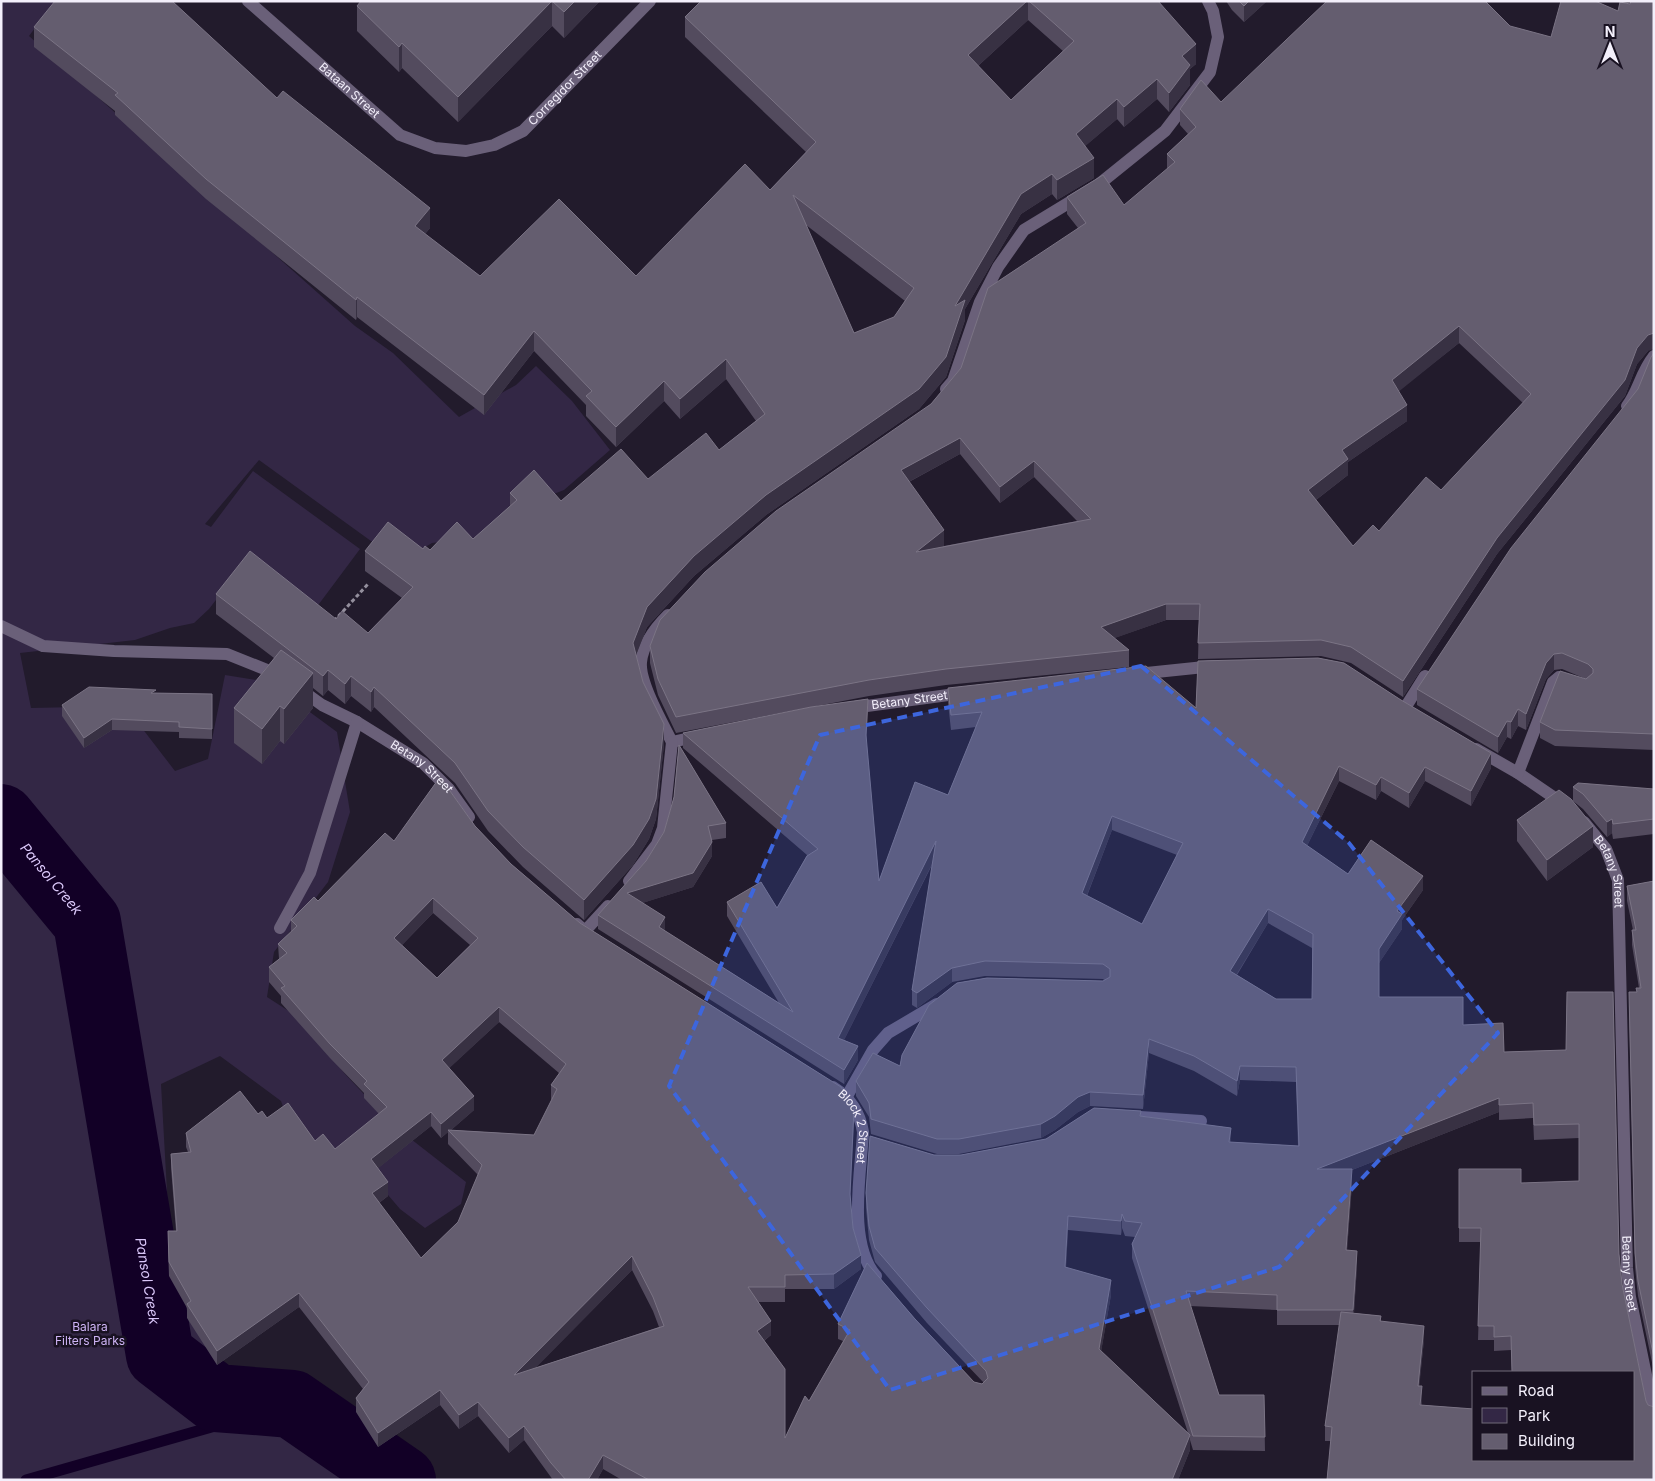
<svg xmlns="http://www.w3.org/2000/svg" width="1655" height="1481" font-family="Inter,sans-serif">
  <rect width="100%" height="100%" fill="#221b2c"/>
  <polygon fill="#332745" points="1,1 55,1 29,36 355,326 393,353 459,417 516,385 536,366 572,401 610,450 564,490 531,503 512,533 432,543 400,562 259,460 205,524 211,527 253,471 360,549 313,612 245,562 209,609 194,623 170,628 135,640 20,653 31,708 125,706 175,771 208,759 225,675 269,682 337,732 350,812 328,882 274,952 267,997 301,1019 345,1074 393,1125 466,1182 461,1204 425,1228 400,1209 359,1161 297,1146 281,1101 220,1056 161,1084 170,1245 214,1321 222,1363 288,1386 372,1480 1,1480"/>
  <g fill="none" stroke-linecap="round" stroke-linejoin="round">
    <polyline stroke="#120026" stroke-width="11" points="26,1480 292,1404"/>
    <path stroke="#120026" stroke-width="68" id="s1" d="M1,818L87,922L160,1355L216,1398L292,1404L402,1480"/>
    <polyline stroke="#948f9d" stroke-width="3" stroke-dasharray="4 2.5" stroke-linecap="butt" points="334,621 369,583"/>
    <g stroke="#6a6079" stroke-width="12">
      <path id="s2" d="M248,1L400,135L435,148L466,151L494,145L523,131L650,1"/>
      <polyline points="946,389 953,381 980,302 998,267 1024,230 1098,185 1165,131 1210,72 1218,37 1213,11 1208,1"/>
      <path d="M1627,406C1639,390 1640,374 1654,356"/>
      <path d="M668,615C656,627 643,644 641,662C639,682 663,724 672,742"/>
      <polyline points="1,626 43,646 114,651 227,654 282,676"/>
      <polyline points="1137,674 1214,666"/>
      <path id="s3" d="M300,689L322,705L357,722L423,763L449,789L469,817"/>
      <path id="s4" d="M852,708L963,693"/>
      <polyline points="1405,708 1425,676"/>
      <polyline points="672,742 699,736"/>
      <polyline points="1476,749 1518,773 1565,805"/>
      <polyline points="1518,773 1553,682 1559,677 1571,682"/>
      <path id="s5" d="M1584,822L1606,849L1618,880L1627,1268L1630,1297L1654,1414"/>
      <polyline points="629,881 657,844 663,828 672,742"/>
      <polyline points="577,924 585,931 608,906"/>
      <polyline points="280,928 310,873 357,722"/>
      <path id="s6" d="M833,1087C849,1097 860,1112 863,1132C861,1173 847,1242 876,1276"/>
      <polyline points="847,1096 873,1050 888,1033 937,1004"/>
      <polyline points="1140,1117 1201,1121"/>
    </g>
  </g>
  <g fill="#534b5e" fill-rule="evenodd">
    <polygon points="361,1 600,1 564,38 552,26 458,122 402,68 399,72 357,31 357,6"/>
    <path d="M701,1H1158L1196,64L1190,69V85L1169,112L1157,99L1124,127L1117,119L1085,146L1094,178L1057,200L1052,194L1021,214L965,309V320L946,377L919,409L766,515L694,576L647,627L636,655L643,682L664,744L656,819L649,839L633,865L584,920L523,867L488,831L455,783L374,707L371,712L351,696L345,704L328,690L323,696L313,688V708L284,744L280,741L262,764L234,743V708L274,658L216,614V594L336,619L368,633L402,598L365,571V551L423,549L430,550L473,539L510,506V493L561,501L648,479L719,450L756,421L726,379L680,419L664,401L616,447L586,416V405L534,351L484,415L357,317L356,320L206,199L115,115V111L34,47V27L277,98L430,228L425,234L480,276H636L770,190L806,152L685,37V17ZM1028,20L1063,51L1011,100L978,66ZM806,225L905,301L894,317L854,333Z"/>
    <polygon points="1226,1 1267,1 1244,22 1232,10"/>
    <path d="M1221,102L1648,351L1637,364L1625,396L1497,554L1403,697L1351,663L1321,656L1198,659L1199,620H1166L1114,638L1129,650V667L946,685L869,696L676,733L658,695L650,663V646L931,404L1078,228L1067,214V197L1124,205L1167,170V154L1188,134L1180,125V109ZM1459,343L1523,403L1441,490L1379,531L1353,546L1316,500L1348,475V462L1407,421L1398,391ZM960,454L1000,503L1034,477L1077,521L944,546L909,482Z"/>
    <polygon points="1654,353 1654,750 1555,746 1540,738 1540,722 1586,679 1562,669 1554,670 1546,679 1526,730 1518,726 1511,739 1507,737 1498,753 1417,705 1417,689 1638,389"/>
    <path d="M1318,658L1344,663L1401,700L1491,753V768L1471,806L1425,781L1409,808L1381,791L1376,800L1339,781L1307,846L1348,874L1371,840L1423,876V890L1402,920V929L1379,963V997H1463V1025L1503,1023L1504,1052L1566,1050L1567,992H1613L1619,1254L1622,1284L1646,1401L1648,1405L1654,1407V1480H1327L1331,1441H1325V1426L1340,1325H1277V1310L1190,1306L1219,1395H1264L1265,1451L1193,1450L1190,1440V1450L1178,1480H622L603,1469L597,1480H553L524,1440L509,1453L478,1416L459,1429L440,1405L378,1447L356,1412V1398L363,1389L299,1307L217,1365L187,1318V1308L169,1276L168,1246V1231H176L171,1168V1154L188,1152L186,1147V1133L240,1091L258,1114L262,1111L267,1118L288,1103L315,1141L323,1134L335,1149L379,1114L364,1098V1093L330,1058L281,1003V996L269,982V967L279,959L278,944L291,932V920L314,897L318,901L385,833L394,841L440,777L475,826L511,864L580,923L841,1087L854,1109L850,1199L853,1228L861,1255V1269L834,1289H785V1302H758L771,1321V1335L764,1341L785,1369V1438L805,1396L809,1401L843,1341L838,1339V1324L867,1263L915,1319L974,1382L982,1384L984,1383L927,1323L875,1262L869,1240L866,1208V1193L870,1136L934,1155H961L1046,1139L1094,1108L1141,1111V1116L1231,1128V1142L1298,1146L1296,1082L1240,1080L1237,1096L1194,1071L1149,1053L1143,1109L1090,1106L1078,1112L1055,1130L1041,1138L959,1154H937L871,1134L869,1117L856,1096V1081L873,1053L900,1066L902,1055L929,1005L957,983L987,978L1103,981L1104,980L1103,979L985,976L952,982L917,1008L912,1005V990L933,863L844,1040L858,1046V1060L844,1084L598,929V915L646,861L664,832L674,797L679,745L726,823V838L712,840V856L693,887L642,903L665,917V931L779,1003L727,916V902L761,882L777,908L807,855L683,748V733L811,707L868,699L866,741L879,881L915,782L948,795L976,727L951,730L948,703V688L1146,666L1196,708L1198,661ZM1112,830L1177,855L1142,924L1087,896ZM433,913L470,945L437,978L402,945ZM1268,923L1312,948V999H1276L1237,975ZM499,1022L559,1073L551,1085V1099L552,1100L534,1135L451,1130L474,1110V1096L449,1068ZM1499,1112V1120L1533,1118L1534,1140L1579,1138V1181L1521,1183V1169H1459V1242H1481L1478,1340H1494V1351L1511,1350L1512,1372H1634V1460H1474V1409L1422,1405V1386H1419L1424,1340V1326L1381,1322V1316L1354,1313L1357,1266V1251L1347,1250L1352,1184V1170ZM431,1126L441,1138L448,1132V1144L478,1175L458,1222L421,1258L379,1203L388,1196V1182L378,1168ZM1122,1228L1125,1236L1135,1237L1132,1244V1258L1188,1433L1101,1351L1111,1295V1280L1066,1268L1068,1230L1121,1235ZM632,1270L653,1311L659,1327L535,1368Z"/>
    <polygon points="156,693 212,694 212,739 179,738 179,732 112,730 84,748 62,716 62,705"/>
    <polygon points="1573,787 1654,789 1654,834 1613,839 1612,833 1607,837 1583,809 1573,801"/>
    <polygon points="1517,820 1593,847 1547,881 1517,841"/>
    <polygon points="1654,881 1654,1372 1638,1296 1635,1267 1629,1007 1639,988 1632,945 1632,930 1633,930 1627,901 1627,886"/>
  </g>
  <g fill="#383143">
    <polygon points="552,1 552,26 458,122 458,97"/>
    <polygon points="575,1 600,1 564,38 564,12"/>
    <polygon points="1027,1 1028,1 1028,20 968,75 968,55"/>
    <polygon points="1249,1 1267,1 1244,22 1244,6"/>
    <polygon points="402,43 402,68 399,72 399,47"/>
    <polygon points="1196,44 1196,64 1190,69 1190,85 1169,112 1169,93 1182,56"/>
    <polygon points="1157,79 1157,99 1124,127 1124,107"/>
    <polygon points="1117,99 1117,119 1076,154 1076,134"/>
    <polygon points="1094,158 1094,178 1057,200 1057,180"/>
    <polygon points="1052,174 1052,194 1021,214 965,309 965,320 946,377 919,409 766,515 694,576 647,627 633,663 633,643 647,607 694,556 955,306 1021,194"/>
    <polygon points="430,208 430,228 415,246 415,226"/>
    <polygon points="357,297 357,317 356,320 356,300"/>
    <polygon points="1459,326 1459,343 1392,397 1392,380"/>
    <polygon points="534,331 534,351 484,415 484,395"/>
    <polygon points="1654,333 1654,349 1648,351 1637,364 1625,396 1497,554 1403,697 1403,681 1497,538 1637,348 1648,335"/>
    <polygon points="726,359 726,379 680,419 680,399"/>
    <polygon points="664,381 664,401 616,447 616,427"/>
    <polygon points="1407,405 1407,421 1348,462 1348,475 1308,506 1308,490 1342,450"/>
    <polygon points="960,438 960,454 901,486 901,470"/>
    <polygon points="1034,461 1034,477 1000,503 1000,487"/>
    <polygon points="944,530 944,546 916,568 916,552"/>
    <polygon points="1166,604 1166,620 1101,643 1101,627"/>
    <polygon points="1554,654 1554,670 1546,679 1526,730 1526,714 1546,663"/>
    <polygon points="328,670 328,690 323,696 323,676"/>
    <polygon points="313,673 313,708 284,744 284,709"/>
    <polygon points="351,676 351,696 345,704 345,684"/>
    <polygon points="374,687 374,707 371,712 371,692"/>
    <polygon points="868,699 868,713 866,750 866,735"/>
    <polygon points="280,706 280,741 262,764 262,729"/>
    <polygon points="1518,709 1518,726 1511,739 1511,722"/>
    <polygon points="112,719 112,730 84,748 84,738"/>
    <polygon points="1507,721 1507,737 1498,753 1498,737"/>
    <polygon points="664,724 664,744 656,819 649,839 633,865 584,920 584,900"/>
    <polygon points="1491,753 1491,768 1471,806 1471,791"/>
    <polygon points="1339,766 1339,781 1302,856 1302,842"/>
    <polygon points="1425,767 1425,781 1409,808 1409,793"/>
    <polygon points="1381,777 1381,791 1376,800 1376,785"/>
    <polygon points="1112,816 1112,830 1082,908 1082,893"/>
    <polygon points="1612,819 1612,833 1607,837 1607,822"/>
    <polygon points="1593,826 1593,847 1547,881 1547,860"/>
    <polygon points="936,841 936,856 838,1052 838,1038"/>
    <polygon points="712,842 712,856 693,887 627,908 627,893"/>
    <polygon points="1423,876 1423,890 1402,920 1402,929 1379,963 1379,949 1397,911"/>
    <polygon points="433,898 433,913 394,953 394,938"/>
    <polygon points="1268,909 1268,923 1230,985 1230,971"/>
    <polygon points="665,917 665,932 659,927"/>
    <polygon points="952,968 952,982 917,1008 917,993"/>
    <polygon points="499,1007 499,1022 442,1075 442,1060"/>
    <polygon points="1149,1039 1149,1053 1143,1109 1143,1095"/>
    <polygon points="858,1046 858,1060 844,1084 844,1070"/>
    <polygon points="1240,1066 1240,1080 1237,1096 1237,1081"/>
    <polygon points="1090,1092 1090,1106 1078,1112 1055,1130 1041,1138 1041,1124 1078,1097"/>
    <polygon points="474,1096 474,1110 450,1131 448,1130 448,1132 441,1138 441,1124"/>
    <polygon points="1499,1098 1499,1112 1352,1170 1352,1184 1346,1265 1317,1169"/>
    <polygon points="854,1109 854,1124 850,1209 850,1194"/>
    <polygon points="431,1112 431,1126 371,1174 371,1159"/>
    <polygon points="1231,1128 1231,1143 1229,1142"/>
    <polygon points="388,1182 388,1196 372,1208 372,1193"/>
    <polygon points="1122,1214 1122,1228 1121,1235 1121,1221"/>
    <polygon points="1068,1216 1068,1230 1065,1282 1065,1267"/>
    <polygon points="1357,1251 1357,1266 1353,1325 1353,1310"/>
    <polygon points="861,1255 861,1269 834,1289 834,1274"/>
    <polygon points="632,1256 632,1270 514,1390 514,1375"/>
    <polygon points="1111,1280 1111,1295 1099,1364 1099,1349"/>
    <polygon points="299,1293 299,1307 217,1365 217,1351"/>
    <polygon points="771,1321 771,1335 757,1346 757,1331"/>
    <polygon points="1424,1326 1424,1340 1418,1400 1418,1386"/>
    <polygon points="1422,1386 1422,1401 1420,1419 1420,1405"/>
    <polygon points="440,1390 440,1405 378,1447 378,1433"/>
    <polygon points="478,1402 478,1416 459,1429 459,1415"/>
    <polygon points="524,1426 524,1440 509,1453 509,1438"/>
    <polygon points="1190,1435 1190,1450 1178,1480 1172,1480"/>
    <polygon points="603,1455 603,1469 597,1480 588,1480"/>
  </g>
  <g fill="#645d6f" stroke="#7b7485" fill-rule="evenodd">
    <path d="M55,1H172L277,98L283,91L430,208L415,226L480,276L559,199L636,276L745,164L770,190L816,142L685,17L701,1H1027L968,55L1011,100L1074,41L1029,1H1158L1196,44L1182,56L1190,65L1169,93L1157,79L1124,107L1117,99L1076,134L1094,158L1057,180L1052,174L1021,194L955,306L965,300L946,357L919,389L766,495L694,556L647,607L633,643L643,682L664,724L656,799L649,819L633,845L584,900L523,847L488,811L455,763L374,687L371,692L351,676L345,684L328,670L323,676L216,594L250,551L336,619L342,611L368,633L413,587L365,551L388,522L423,549L425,546L430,550L457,522L473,539L517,500L510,493L534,470L561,501L621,449L648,479L706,433L719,450L765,414L726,359L680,399L664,381L616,427L586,396L592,391L534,331L484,395L357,297L356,300L206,179L115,95L118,93L34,27ZM793,195L914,288L894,317L854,333Z"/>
    <polygon points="361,1 552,1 458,97 402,43 399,47 357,6"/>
    <polygon points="552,1 575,1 564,12"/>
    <polygon points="1239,1 1249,1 1244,6"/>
    <path d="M1327,1H1485L1510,26L1551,37L1561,1H1595L1618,11L1620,2L1630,4L1631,1H1654V333L1648,335L1637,348L1625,380L1497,538L1403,681L1351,647L1321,640L1198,643L1200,604H1166L1101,627L1129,650L946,669L869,680L676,717L658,679L650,646L660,620L705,572L776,511L931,404L961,368L988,288L1086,223L1067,197L1103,175L1124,205L1175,162L1167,154L1196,127L1180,109L1201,80L1221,102ZM1459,326L1531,394L1441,490L1426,477L1379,531L1373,525L1353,546L1308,490L1348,459L1342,450L1407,405L1392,380ZM960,438L1000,487L1034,461L1091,519L916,552L944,530L901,470Z"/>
    <polygon points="1654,353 1654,734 1555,730 1540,722 1560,671 1586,679 1593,673 1593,669 1588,664 1562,653 1554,654 1546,663 1526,714 1518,709 1511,722 1507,721 1498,737 1417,689 1511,548 1638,389 1651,357"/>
    <polygon points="281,650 313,673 284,709 280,706 262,729 234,708"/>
    <path d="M1318,658L1344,663L1401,700L1491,753L1471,791L1425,767L1409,793L1381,777L1376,785L1339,766L1302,842L1348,874L1371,840L1423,876L1397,911L1402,914L1379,949V997H1463V1025L1503,1023L1504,1052L1566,1050L1567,992H1613L1619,1254L1622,1284L1646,1401L1648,1405L1654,1407V1480H1327L1332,1427L1325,1426L1341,1312L1381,1316L1380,1321L1424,1326L1418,1386H1422L1420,1405L1474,1409V1460H1634V1372H1512L1511,1336L1494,1337V1326H1478L1481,1228H1459V1169H1521V1183L1579,1181V1124L1534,1125L1533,1103L1499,1105V1098L1317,1169H1352L1346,1250L1357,1251L1353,1310H1277V1295L1186,1291L1219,1395H1264L1265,1437L1193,1436L1132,1244L1142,1223L1125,1221L1122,1214L1121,1221L1068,1216L1065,1267L1111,1280L1099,1349L1190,1435L1172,1480H649L603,1455L588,1480H566L551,1463L524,1426L509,1438L478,1402L459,1415L440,1390L378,1433L356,1398L369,1382L299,1293L217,1351L187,1304L191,1301L169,1262L168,1231H177L171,1154L191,1152L186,1133L240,1091L258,1114L262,1111L267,1118L288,1103L315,1141L323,1134L335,1149L387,1107L364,1084L367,1081L330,1044L281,988L285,986L269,967L287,953L278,944L297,926L291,920L314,897L318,901L385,833L394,841L440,777L475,826L511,864L580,923L841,1087L854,1109L850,1194L853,1228L861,1255L834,1274L785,1275V1287H748L771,1321L757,1331L785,1369V1438L805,1396L809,1401L850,1330L838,1324L867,1263L915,1319L974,1382L982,1384L988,1378L986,1371L927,1308L875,1248L869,1226L866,1193L870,1136L934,1155H961L1046,1139L1094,1108L1141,1111L1140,1116L1231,1128L1229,1142L1299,1146L1296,1067L1240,1066L1237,1081L1194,1056L1149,1039L1143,1095L1090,1092L1078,1097L1055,1116L1041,1124L959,1139H937L871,1119L869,1103L856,1081L873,1053L900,1066L902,1055L929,1005L957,983L987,978L1103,981L1110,977V969L1103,964L985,961L952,968L917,993L912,990L936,841L838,1038L858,1046L844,1070L598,915L646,861L664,832L674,797L679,745L726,823L708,826L712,842L693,873L627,893L665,917L659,927L793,1012L727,902L761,882L777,908L807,856L818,849L683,733L811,707L868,699L866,735L879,881L915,782L948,795L982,712L951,715L948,688L1146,666L1196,708L1198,661ZM1112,816L1183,843L1142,924L1082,893ZM433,898L478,938L437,978L394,938ZM1268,909L1313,934L1312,999H1276L1230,971ZM499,1007L566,1064L551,1085L557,1089L534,1135L448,1130L482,1165L458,1222L421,1258L372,1193L388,1182L371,1159L431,1112L441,1124L474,1096L442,1060ZM632,1256L653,1297L664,1326L514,1375Z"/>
    <polygon points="89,687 156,690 151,693 212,694 212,729 179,727 179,722 112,719 84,738 62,705"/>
    <polygon points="1578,783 1654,789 1654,819 1613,824 1612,819 1607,822 1583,794 1573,787"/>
    <polygon points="1559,790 1571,799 1593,826 1547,860 1517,820"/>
    <polygon points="1654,881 1654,1358 1638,1281 1635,1253 1629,992 1637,992 1636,988 1641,988 1632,930 1636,930 1627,886"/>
  </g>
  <path fill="#3d66dd" fill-opacity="0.2" stroke="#3d66dd" stroke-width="4" stroke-dasharray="10 6" stroke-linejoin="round" d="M1141,666L1349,843L1498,1033L1279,1267L890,1390L669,1086L820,735Z"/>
  <g text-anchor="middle" stroke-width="5" stroke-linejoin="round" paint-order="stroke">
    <g font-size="12" fill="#f3effb" stroke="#191222">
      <text dy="4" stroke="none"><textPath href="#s2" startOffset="392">Corregidor Street</textPath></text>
      <text dy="4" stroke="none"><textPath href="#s2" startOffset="135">Bataan Street</textPath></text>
      <text dy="4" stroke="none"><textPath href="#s4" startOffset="58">Betany Street</textPath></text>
      <text dy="4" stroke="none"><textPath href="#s3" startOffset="145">Betany Street</textPath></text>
      <text dy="4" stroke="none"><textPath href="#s5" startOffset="58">Betany Street</textPath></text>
      <text dy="4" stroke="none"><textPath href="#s6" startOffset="48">Block 2 Street</textPath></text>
      <text dy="4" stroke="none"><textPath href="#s5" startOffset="462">Betany Street</textPath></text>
    </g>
    <g font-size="12" fill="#ceb4f5" stroke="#191222">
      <text x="90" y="1331">Balara<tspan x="90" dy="14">Filters Parks</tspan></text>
    </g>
    <g font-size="14" font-style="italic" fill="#d9c6f8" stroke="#191222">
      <text dy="5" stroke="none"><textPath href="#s1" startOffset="79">Pansol Creek</textPath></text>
      <text dy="5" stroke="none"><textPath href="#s1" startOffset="499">Pansol Creek</textPath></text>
    </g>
  </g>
  <rect width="1655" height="1481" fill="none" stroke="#f3effb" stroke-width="5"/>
  <rect x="1472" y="1371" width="162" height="90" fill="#191222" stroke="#706a79"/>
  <rect x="1482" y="1387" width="25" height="8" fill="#6a6079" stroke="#706a79"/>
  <text x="1518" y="1396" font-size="15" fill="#f3effb">Road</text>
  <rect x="1482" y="1408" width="25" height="15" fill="#332745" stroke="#706a79"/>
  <text x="1518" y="1421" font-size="15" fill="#f3effb">Park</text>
  <rect x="1482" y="1434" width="25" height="15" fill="#645d6f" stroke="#706a79"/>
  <text x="1518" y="1446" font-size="15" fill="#f3effb">Building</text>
  <g transform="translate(1610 45)" stroke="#191222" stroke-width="4" paint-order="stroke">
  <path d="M0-4L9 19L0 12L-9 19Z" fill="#f3effb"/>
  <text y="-8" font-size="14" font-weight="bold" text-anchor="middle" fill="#f3effb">N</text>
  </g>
</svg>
